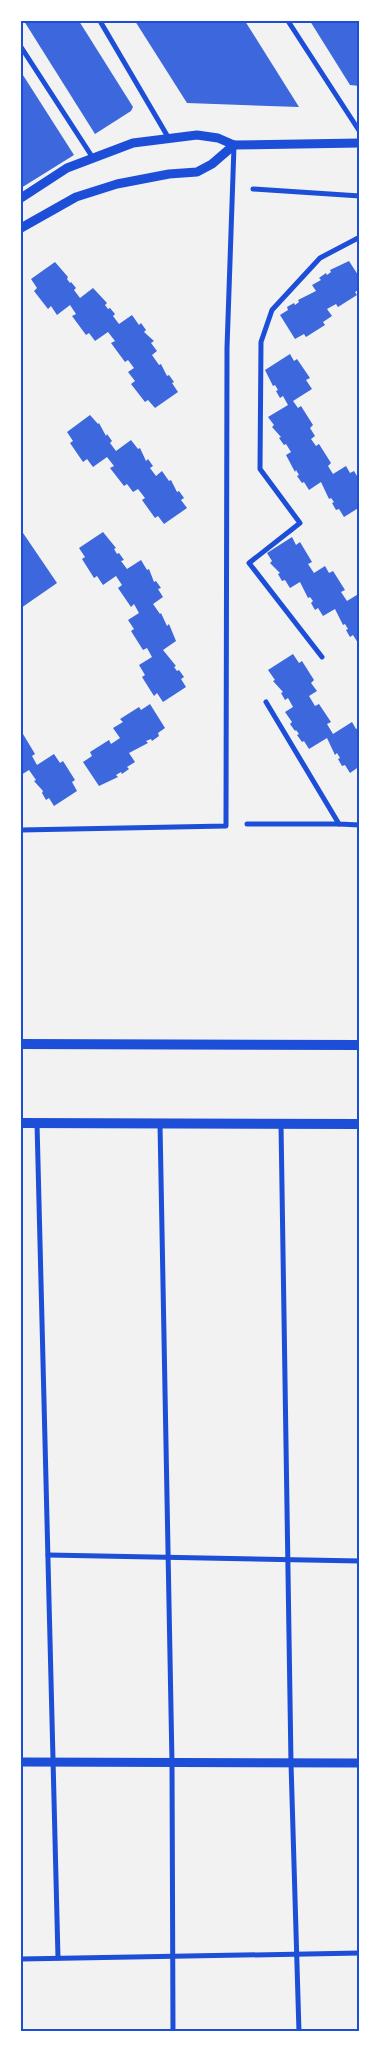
<svg xmlns="http://www.w3.org/2000/svg" width="381" height="2053" font-family="'Sofia Sans Condensed',sans-serif">
  <rect width="100%" height="100%" fill="#f2f2f2"/>
  <g fill="#3d67dc">
    <polygon points="24,21 79,21 133,107 131,111 95,134"/>
    <polygon points="135,21 245,21 299,107 187,103"/>
    <polygon points="310,21 360,21 360,86 350,85"/>
    <polygon points="21,72 74,155 21,188"/>
    <polygon points="349,261 360,278 360,289 355,292 357,295 338,307 336,304 327,309 332,316 323,322 325,325 306,337 304,334 295,339 280,315 288,310 287,307 294,303 295,305 299,302 298,300 316,291 312,285 321,280 319,278 326,273 327,275 331,272 330,270"/>
    <polygon points="55,262 68,277 67,279 70,283 71,282 76,288 74,290 80,298 93,288 107,303 105,305 108,309 110,308 115,314 113,316 119,324 132,315 139,325 141,323 146,330 144,332 154,341 151,343 157,351 152,355 159,365 161,364 167,376 169,375 174,382 172,383 178,392 155,408 148,400 145,402 131,384 135,381 128,372 134,368 128,360 125,362 111,343 115,341 108,332 95,341 89,333 86,335 72,316 76,314 70,305 57,315 51,306 48,309 34,291 37,288 31,279"/>
    <polygon points="290,354 294,361 297,359 310,378 306,380 312,389 293,401 298,408 301,406 313,425 310,428 315,436 311,439 316,446 319,444 331,463 328,466 333,474 346,466 350,473 354,471 360,481 360,507 344,517 339,509 336,510 332,503 334,502 331,498 329,499 321,482 309,490 304,482 302,483 297,476 299,475 296,470 295,472 286,455 291,452 286,444 284,445 279,438 281,437 272,427 274,425 268,417 288,405 283,396 280,398 276,391 278,390 275,385 273,386 265,370"/>
    <polygon points="90,415 98,424 99,423 106,436 107,434 112,441 110,443 116,451 131,440 138,449 140,448 146,461 148,459 153,466 150,468 156,476 162,471 169,481 171,480 177,492 179,491 184,498 181,500 187,508 164,524 158,516 155,518 142,500 145,498 138,489 133,492 127,484 124,486 110,468 114,466 107,457 93,467 87,459 83,462 70,443 73,441 67,432"/>
    <polygon points="21,530 57,583 21,608"/>
    <polygon points="103,532 116,548 114,549 117,554 119,553 124,560 121,561 127,569 141,560 147,570 149,569 154,582 156,581 161,588 158,589 163,597 153,604 160,614 161,613 167,626 169,624 176,641 163,650 176,666 174,667 177,671 179,670 184,677 181,679 186,687 163,702 157,693 154,696 142,677 145,675 139,665 152,657 147,648 143,650 131,631 134,629 128,620 139,613 134,604 131,607 118,588 122,585 116,576 103,585 97,576 94,578 82,559 85,557 79,548"/>
    <polygon points="292,537 296,545 300,542 312,562 308,564 314,573 325,566 329,573 333,571 345,590 341,592 347,601 360,593 360,642 358,643 353,635 350,637 346,630 348,629 345,624 343,625 335,609 323,616 318,608 315,610 311,603 313,601 310,597 308,598 300,582 290,588 285,580 282,581 278,574 280,573 270,563 272,561 267,553"/>
    <polygon points="293,654 299,663 302,661 314,680 311,683 317,691 309,696 315,706 319,704 331,722 327,724 333,734 352,722 356,729 360,727 360,766 350,773 345,765 342,766 338,759 340,758 337,753 335,755 327,738 309,749 304,741 302,742 297,735 299,734 296,730 295,731 290,724 292,722 285,712 293,707 288,698 285,700 281,693 283,692 273,681 275,680 268,670"/>
    <polygon points="150,704 165,728 158,733 159,736 152,741 151,739 146,741 148,743 129,753 135,762 127,767 129,769 122,774 121,772 116,775 118,777 99,786 83,762 92,756 90,752 109,740 111,744 120,738 113,728 123,722 120,719 139,707 141,710"/>
    <polygon points="23,734 35,754 32,756 37,765 54,754 60,763 63,761 75,780 72,782 77,791 54,806 49,798 46,800 42,793 43,791 34,781 36,780 29,770 21,775 21,735"/>
  </g>
  <g fill="none" stroke-linecap="round" stroke-linejoin="round">
    <g stroke="#1d4ed8" stroke-width="5">
      <polyline points="100,21 168,137"/>
      <polyline points="288,21 360,132"/>
      <polyline points="21,47 93,158"/>
      <polyline points="253,189 360,196"/>
      <polyline points="322,657 249,563 300,523 260,469 261,342 272,310 320,258 360,237"/>
      <polyline points="266,702 339,824 360,825"/>
      <polyline points="247,824 339,824"/>
      <polyline points="21,830 226,826 227,348 234,146"/>
      <polyline points="37,1123 58,1958"/>
      <polyline points="160,1124 172,1763 173,2032"/>
      <polyline points="281,1124 291,1763 299,2032"/>
      <polyline points="48,1555 360,1561"/>
      <polyline points="21,1959 360,1953"/>
    </g>
    <g stroke="#1d4ed8" stroke-width="9">
      <polyline points="21,198 67,168 133,143 197,135 218,138 234,145 360,143"/>
      <polyline points="21,228 76,197 117,184 169,174 197,172 212,164 234,145"/>
      <polyline points="21,1762 360,1763"/>
    </g>
    <g stroke="#1d4ed8" stroke-width="10">
      <polyline points="21,1044 360,1045"/>
      <polyline points="21,1123 360,1124"/>
    </g>
  </g>
  <rect width="381" height="2053" fill="none" stroke="#ffffff" stroke-width="45"/>
  <rect x="22" y="22" width="336" height="2008" fill="none" stroke="#1d4ed8" stroke-width="2"/>
</svg>
